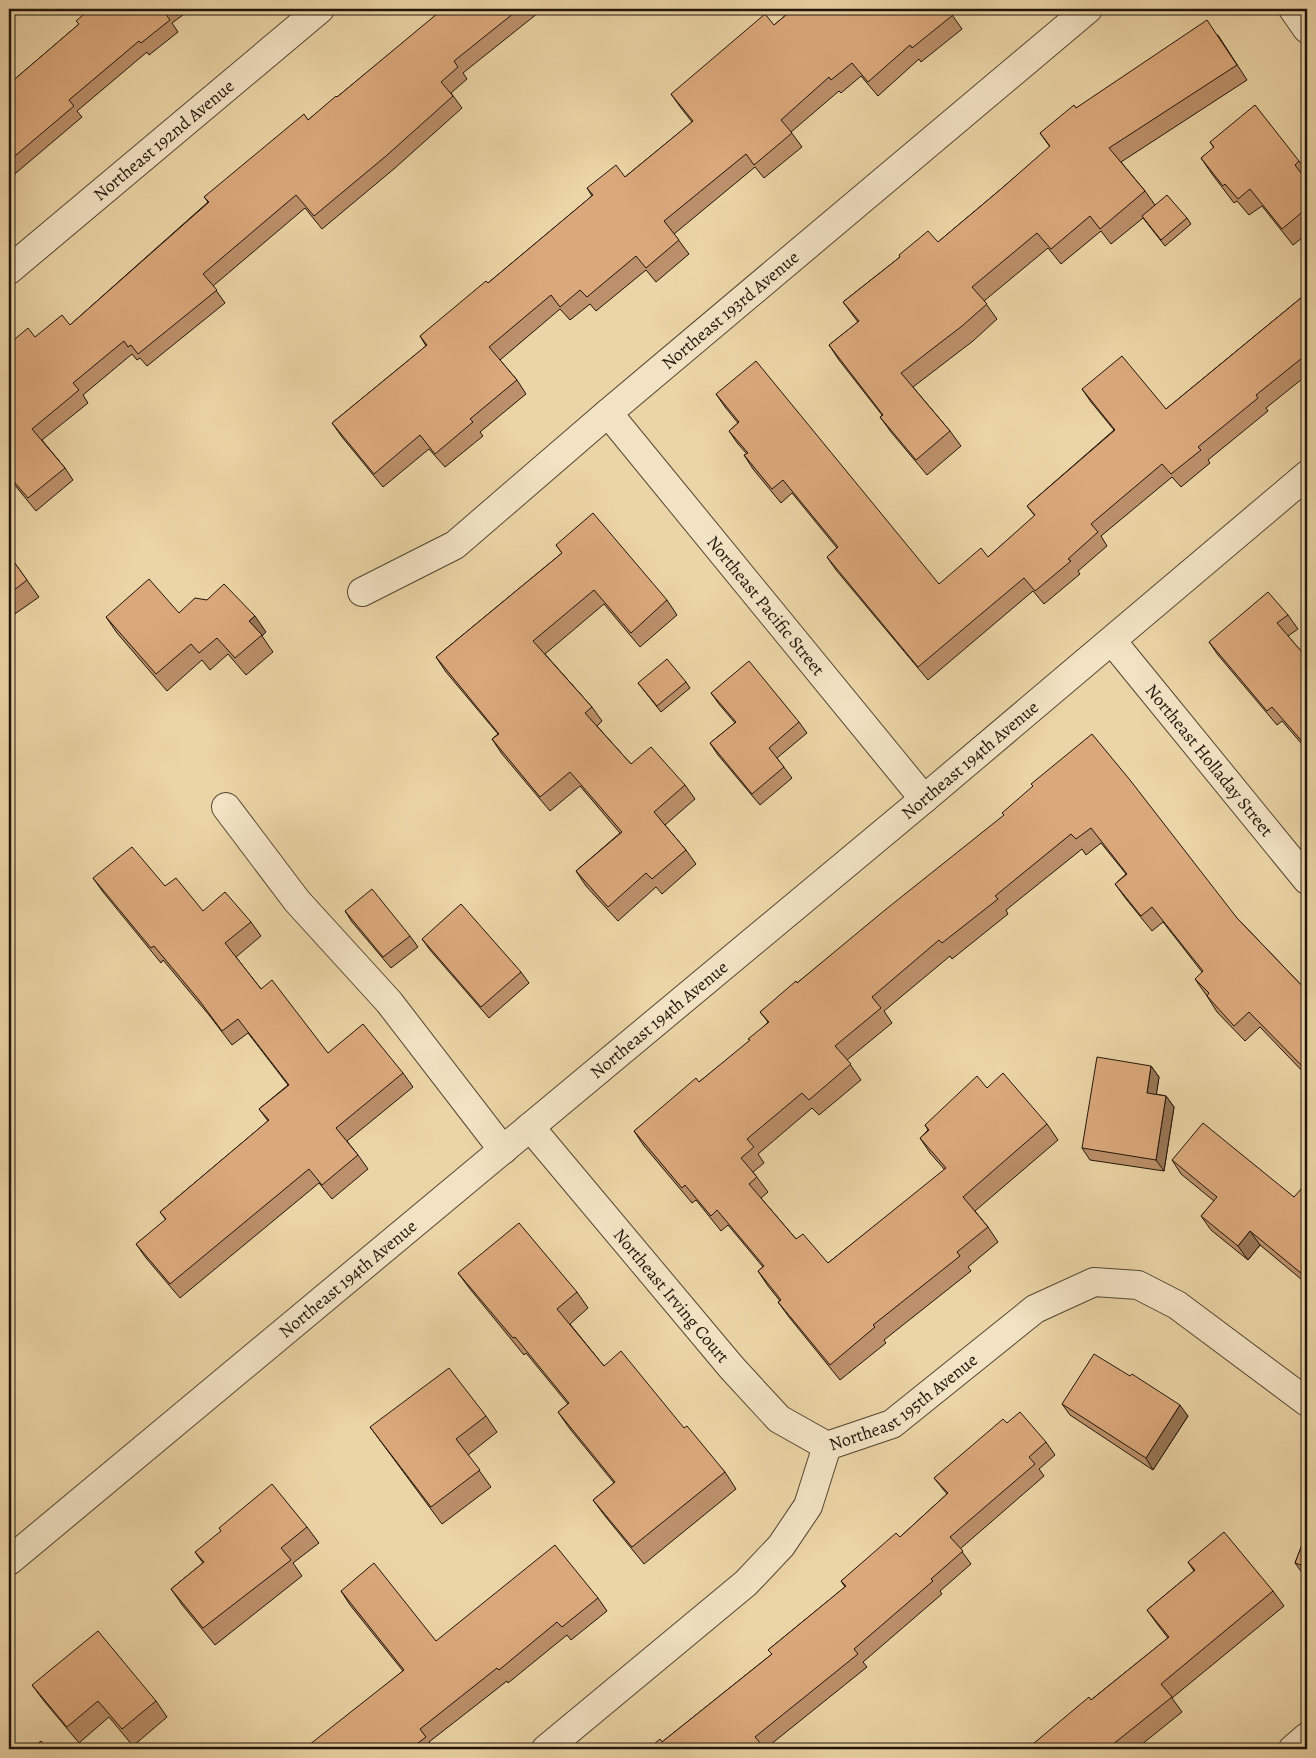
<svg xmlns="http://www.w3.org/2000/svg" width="1316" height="1758" font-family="Alegreya,serif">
  <rect width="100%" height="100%" fill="#ebd4a5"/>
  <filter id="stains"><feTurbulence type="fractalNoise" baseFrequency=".004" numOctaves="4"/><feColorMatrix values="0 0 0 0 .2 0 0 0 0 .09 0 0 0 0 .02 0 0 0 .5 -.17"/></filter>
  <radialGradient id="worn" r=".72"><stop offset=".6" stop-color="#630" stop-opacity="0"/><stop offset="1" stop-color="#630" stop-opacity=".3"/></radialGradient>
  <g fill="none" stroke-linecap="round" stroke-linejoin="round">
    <g stroke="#534532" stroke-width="30">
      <g id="minor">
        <polyline points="1293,9 1307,29"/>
        <path id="s1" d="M9,270L320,9"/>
        <path id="s2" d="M608,413L924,799"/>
        <path id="s3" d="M362,592L455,545L608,413L1088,9"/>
        <path id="s4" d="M1112,641L1307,880"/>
        <polyline points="226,807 297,901 389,1002 503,1150"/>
        <path id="s5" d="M530,1127L732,1368L779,1419L827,1446"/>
        <path id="s6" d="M9,1561L924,799L1307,475"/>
        <path id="s7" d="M546,1749L746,1583L781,1546L808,1506L827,1446L892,1424L1035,1309L1094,1282L1138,1285L1177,1305L1307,1402"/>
        <polyline points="1293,1749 1307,1737"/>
      </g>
    </g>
    <use href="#minor" stroke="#f2e3c4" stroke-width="28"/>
  </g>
  <g fill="#bc906a" stroke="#20150b">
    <polygon points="90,9 191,9 172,23 178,32 149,55 147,52 77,111 82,117 10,178 12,180 9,183 9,84 78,25"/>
    <polygon points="438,9 543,9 463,73 467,79 451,93 462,108 395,168 322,229 305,208 213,286 225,303 147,366 140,358 137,360 132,354 83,395 88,403 42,440 65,468 73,480 36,511 9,478 9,344 35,337 70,325 208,202 204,197 308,120 337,97 438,14"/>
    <polygon points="793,9 953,9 950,12 962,29 921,62 919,59 878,96 861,76 841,93 839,91 791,132 802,147 764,178 755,167 674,234 689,254 656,282 646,270 596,311 590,304 570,320 560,309 500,360 517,380 526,394 480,432 483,436 445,467 429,449 383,487 342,437 332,423 426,346 420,336 488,283 592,196 587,188 625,177 692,122 681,108 671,94 774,25"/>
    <polygon points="1218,35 1247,80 1121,162 1145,191 1155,205 1187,218 1191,224 1165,246 1143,218 1111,244 1101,231 1061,264 1048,248 984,301 997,319 973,341 913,387 950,431 961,446 927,475 891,432 880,417 882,415 839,360 829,345 858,322 843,302 900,257 938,242 1001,189 1050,147 1040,133 1076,108"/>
    <polygon points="1210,142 1299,161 1307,172 1307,234 1293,245 1262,206 1249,215 1237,201 1234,203 1212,174 1201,158 1214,148"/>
    <polygon points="1307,293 1307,375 1266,408 1268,411 1208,460 1210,463 1181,487 1172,477 1101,536 1107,546 1078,571 1080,574 1044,604 1033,591 928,680 836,570 827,557 837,548 792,493 781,503 753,469 744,455 747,454 738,444 729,431 738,423 725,407 716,394 939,584 988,557 1035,516 1027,506 1114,430 1091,402 1082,389 1166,409"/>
    <polygon points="556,545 667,600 677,615 640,647 604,604 545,654 592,707 602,721 597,726 631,764 685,785 695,799 665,825 686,850 696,864 662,894 656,887 618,921 586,886 576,871 620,833 580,786 550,811 502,754 492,739 498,734 446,672 436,657 562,553"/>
    <polygon points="9,555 39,597 9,618"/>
    <polygon points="179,613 266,632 262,636 273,652 246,675 228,654 210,670 202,660 167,691 117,633 106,617"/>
    <polygon points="1288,615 1298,629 1288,636 1307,658 1307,750 1282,721 1277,725 1218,655 1209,642"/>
    <polygon points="686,682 690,688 661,712 638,683"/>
    <polygon points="711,693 799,722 807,733 777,758 792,778 760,805 718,755 710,743 735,723 719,704"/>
    <polygon points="1033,787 1237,918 1307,991 1307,1076 1260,1027 1245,1041 1217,1012 1207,996 1195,979 1202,972 1163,922 1152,931 1126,899 1115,884 1126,874 1101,843 1086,855 1082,849 1006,910 1008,914 952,959 950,956 884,1011 892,1023 847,1060 861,1080 819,1115 812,1108 758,1154 764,1163 753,1172 768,1192 761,1198 796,1239 828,1263 945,1170 930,1153 920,1138 928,1130 925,1125 987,1088 1047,1124 1058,1140 975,1211 988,1227 998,1242 968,1267 971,1271 884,1340 886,1343 840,1380 789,1317 778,1302 780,1301 768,1286 758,1271 763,1267 728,1225 721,1231 696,1200 692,1203 644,1146 634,1131 699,1082 750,1041 768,1022 760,1012 797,983 1004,816"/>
    <polygon points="93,878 165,886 203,911 251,922 261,936 236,957 261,989 328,1053 403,1073 413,1087 347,1141 358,1155 368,1169 332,1199 319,1183 180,1298 146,1258 136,1244 166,1220 160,1212 268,1121 259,1109 288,1085 248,1033 232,1045 209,1015 163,960 161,963 103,892"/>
    <polygon points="345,911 410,936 418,947 391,968 352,922"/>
    <polygon points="422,939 521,972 529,983 489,1018 430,950"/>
    <polygon points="1151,1066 1159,1077 1156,1094 1166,1096 1174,1107 1164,1171 1090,1160 1082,1148"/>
    <polygon points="1172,1160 1294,1197 1307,1193 1307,1284 1260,1245 1248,1260 1211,1230 1201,1216 1214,1201 1181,1174"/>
    <polygon points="458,1273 577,1292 588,1308 570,1324 604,1366 684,1428 725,1472 736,1489 644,1564 605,1516 593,1500 614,1483 570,1429 558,1412 568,1404 526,1353 524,1355 470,1289"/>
    <polygon points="1130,1376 1188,1416 1153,1470 1070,1415 1062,1404"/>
    <polygon points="486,1416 497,1432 468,1455 491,1487 442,1524 370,1427"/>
    <polygon points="1007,1423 1046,1442 1055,1455 1039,1469 1044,1476 960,1549 971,1564 940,1591 942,1594 863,1662 867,1667 765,1749 648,1749 662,1742 772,1654 768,1650 845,1587 841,1581 900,1537 947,1494 934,1478"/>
    <polygon points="307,1527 319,1543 293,1563 302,1576 215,1645 183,1606 171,1589 203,1563 195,1552"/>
    <polygon points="1307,1532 1307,1575 1303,1574 1295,1563"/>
    <polygon points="1188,1562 1273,1591 1284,1606 1172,1698 1182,1712 1136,1749 1027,1749 1091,1700 1168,1638 1158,1625 1147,1610 1194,1571"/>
    <polygon points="341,1591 436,1641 598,1598 607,1611 571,1640 567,1635 508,1683 507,1681 429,1742 434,1749 307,1749 403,1671 350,1605"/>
    <polygon points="32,1685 156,1701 167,1717 133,1746 109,1717 79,1743 44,1701"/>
  </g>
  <g fill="#997656" stroke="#20150b">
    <polygon points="255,616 266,632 262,636 249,621"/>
    <polygon points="1151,1066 1159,1077 1155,1104 1147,1093"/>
    <polygon points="1166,1096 1174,1107 1164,1171 1156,1160"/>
    <polygon points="1250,1231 1260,1245 1248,1260 1238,1246"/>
    <polygon points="1180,1405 1188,1416 1153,1470 1146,1458"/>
  </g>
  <g fill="#dba87b" stroke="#20150b">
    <polygon points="90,9 169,9 164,12 170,20 141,43 139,41 69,100 74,106 9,161 9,84 79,24 76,21"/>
    <polygon points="438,9 519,9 454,61 458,67 441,82 453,96 386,156 314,216 296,195 203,274 217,290 138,354 131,345 128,347 124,341 73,383 79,390 32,429 65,468 28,498 9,476 9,344 28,328 35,337 62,315 70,325 209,202 204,197 304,114 308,120 336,96 337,97 438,13 436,11"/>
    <polygon points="793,9 947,9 953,15 912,48 910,45 868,82 852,63 831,80 829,77 781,120 792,133 754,165 746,154 664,221 679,240 646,268 636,256 587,297 580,290 560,307 551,295 489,347 517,380 470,419 473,422 435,454 420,435 374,474 332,423 427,345 420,336 486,281 488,283 593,195 587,188 616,165 625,177 693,121 671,94 765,14 774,25"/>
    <polygon points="1207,20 1237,65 1109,148 1145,191 1100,229 1090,216 1051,249 1037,233 972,287 987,304 962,326 901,373 950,431 916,460 880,417 883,415 829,345 859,321 843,302 900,257 899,255 928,231 938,242 1001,189 1050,146 1040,133 1074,105 1076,108"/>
    <polygon points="1255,105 1299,161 1295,165 1307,181 1307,208 1282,229 1250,189 1238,199 1225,184 1223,186 1201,158 1214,147 1210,142"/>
    <polygon points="1167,195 1187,218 1161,240 1142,216"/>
    <polygon points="1307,293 1307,354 1256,395 1258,398 1198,447 1201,450 1171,474 1162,464 1091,524 1098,532 1068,559 1071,561 1035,591 1024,578 918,667 827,557 838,547 783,480 772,489 744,455 748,453 729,431 739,422 716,394 756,361 939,584 981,548 988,557 1035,515 1027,506 1115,430 1082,389 1122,356 1166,409"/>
    <polygon points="593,513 667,600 631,633 594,590 533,641 592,707 585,713 631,764 651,747 685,785 654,812 686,850 652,879 646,873 608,907 576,871 622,832 570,772 540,797 492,739 499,734 436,657 562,553 556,545"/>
    <polygon points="9,555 27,580 9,594"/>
    <polygon points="149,579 179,613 195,598 207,600 224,584 255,616 249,621 262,635 235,658 217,638 199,653 191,644 156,674 106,617"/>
    <polygon points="1268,592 1288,615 1277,623 1307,658 1307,747 1272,707 1267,711 1209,642"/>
    <polygon points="667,659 686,682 657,706 638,683"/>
    <polygon points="749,661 799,722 769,748 784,767 752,794 710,743 736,722 711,693"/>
    <polygon points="1092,734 1130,780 1237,918 1307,991 1307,1070 1305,1069 1249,1012 1234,1026 1207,996 1209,993 1195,979 1203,971 1152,907 1141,916 1115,884 1127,874 1091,828 1076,839 1071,834 995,896 998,899 942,943 939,940 872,997 881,1008 835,1046 851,1064 809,1100 802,1093 747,1139 754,1147 741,1158 757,1177 749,1184 796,1239 803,1234 828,1263 946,1168 920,1138 929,1130 925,1125 977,1076 987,1088 1003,1073 1047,1124 963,1197 988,1227 957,1252 960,1256 873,1325 875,1327 830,1365 778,1302 781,1300 758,1271 764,1266 717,1210 711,1216 685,1185 682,1188 634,1131 696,1078 699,1082 750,1040 748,1039 769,1022 760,1012 796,981 797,983 885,910 1004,815 1002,813 1033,786 1031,784"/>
    <polygon points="132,847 165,886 176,878 203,911 225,892 251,922 225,943 261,989 272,980 328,1053 363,1024 403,1073 336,1128 358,1155 322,1185 309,1169 170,1284 136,1244 166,1219 160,1212 269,1120 259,1109 289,1085 238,1019 222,1031 199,1000 154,946 151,948 93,878"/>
    <polygon points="372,889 410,936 383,957 345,911"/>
    <polygon points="461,904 521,972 481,1007 422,939"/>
    <polygon points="1097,1057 1151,1066 1147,1093 1166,1096 1156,1160 1082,1148"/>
    <polygon points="1203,1123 1294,1197 1302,1188 1307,1193 1307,1278 1250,1231 1238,1246 1201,1216 1217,1197 1172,1160"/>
    <polygon points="519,1223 577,1292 557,1309 604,1366 621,1351 684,1428 687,1426 725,1472 632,1547 593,1500 615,1482 558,1412 569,1403 515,1337 513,1338 458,1273"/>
    <polygon points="1094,1354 1130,1376 1132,1374 1180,1405 1146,1458 1062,1404"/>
    <polygon points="449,1368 486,1416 456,1439 480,1470 431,1507 370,1427"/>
    <polygon points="1020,1412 1046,1442 1029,1457 1035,1464 950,1537 963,1551 931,1579 933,1581 854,1649 858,1654 755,1737 761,1744 754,1749 648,1749 660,1739 662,1742 772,1654 768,1650 846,1586 841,1581 896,1533 900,1537 948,1493 934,1478 1003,1419 1007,1423"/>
    <polygon points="272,1484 307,1527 281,1548 291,1560 203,1628 171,1589 204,1562 195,1552 221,1531 219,1528"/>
    <polygon points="1224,1532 1273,1591 1161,1684 1172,1697 1107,1749 1027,1749 1089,1697 1091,1700 1169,1637 1147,1610 1195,1570 1188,1562"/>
    <polygon points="1307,1532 1307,1567 1295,1563"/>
    <polygon points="555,1545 598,1598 562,1627 557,1622 499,1670 497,1668 420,1729 426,1737 410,1749 307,1749 310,1747 309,1745 404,1670 341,1591 374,1563 436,1641"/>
    <polygon points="98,1631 156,1701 122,1729 98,1701 67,1727 32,1685"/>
    <polygon points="41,1741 48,1749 31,1749"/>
  </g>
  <g text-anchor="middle" stroke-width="5" stroke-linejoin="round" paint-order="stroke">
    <g font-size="18" fill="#20150b" stroke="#f2e3c4">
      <text dy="6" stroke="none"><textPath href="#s1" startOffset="202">Northeast 192nd Avenue</textPath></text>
      <text dy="6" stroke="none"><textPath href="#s3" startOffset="466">Northeast 193rd Avenue</textPath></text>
      <text dy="6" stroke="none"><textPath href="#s2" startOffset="249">Northeast Pacific Street</textPath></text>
      <text dy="6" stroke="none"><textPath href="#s6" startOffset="1251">Northeast 194th Avenue</textPath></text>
      <text dy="6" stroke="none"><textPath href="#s4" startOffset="154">Northeast Holladay Street</textPath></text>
      <text dy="6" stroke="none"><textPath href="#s6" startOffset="846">Northeast 194th Avenue</textPath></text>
      <text dy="6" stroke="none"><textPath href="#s6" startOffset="441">Northeast 194th Avenue</textPath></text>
      <text dy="6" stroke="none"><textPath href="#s5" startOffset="220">Northeast Irving Court</textPath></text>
      <text dy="6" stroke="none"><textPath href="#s7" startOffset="511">Northeast 195th Avenue</textPath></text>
    </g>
  </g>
  <rect width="1316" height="1758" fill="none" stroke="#ebd4a5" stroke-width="30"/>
  <rect x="10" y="10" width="1296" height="1738" fill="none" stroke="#20150b" stroke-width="2.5"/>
  <rect x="15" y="15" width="1286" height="1728" fill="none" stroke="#20150b"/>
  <rect width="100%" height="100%" filter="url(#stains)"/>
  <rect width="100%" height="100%" fill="url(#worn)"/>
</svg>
